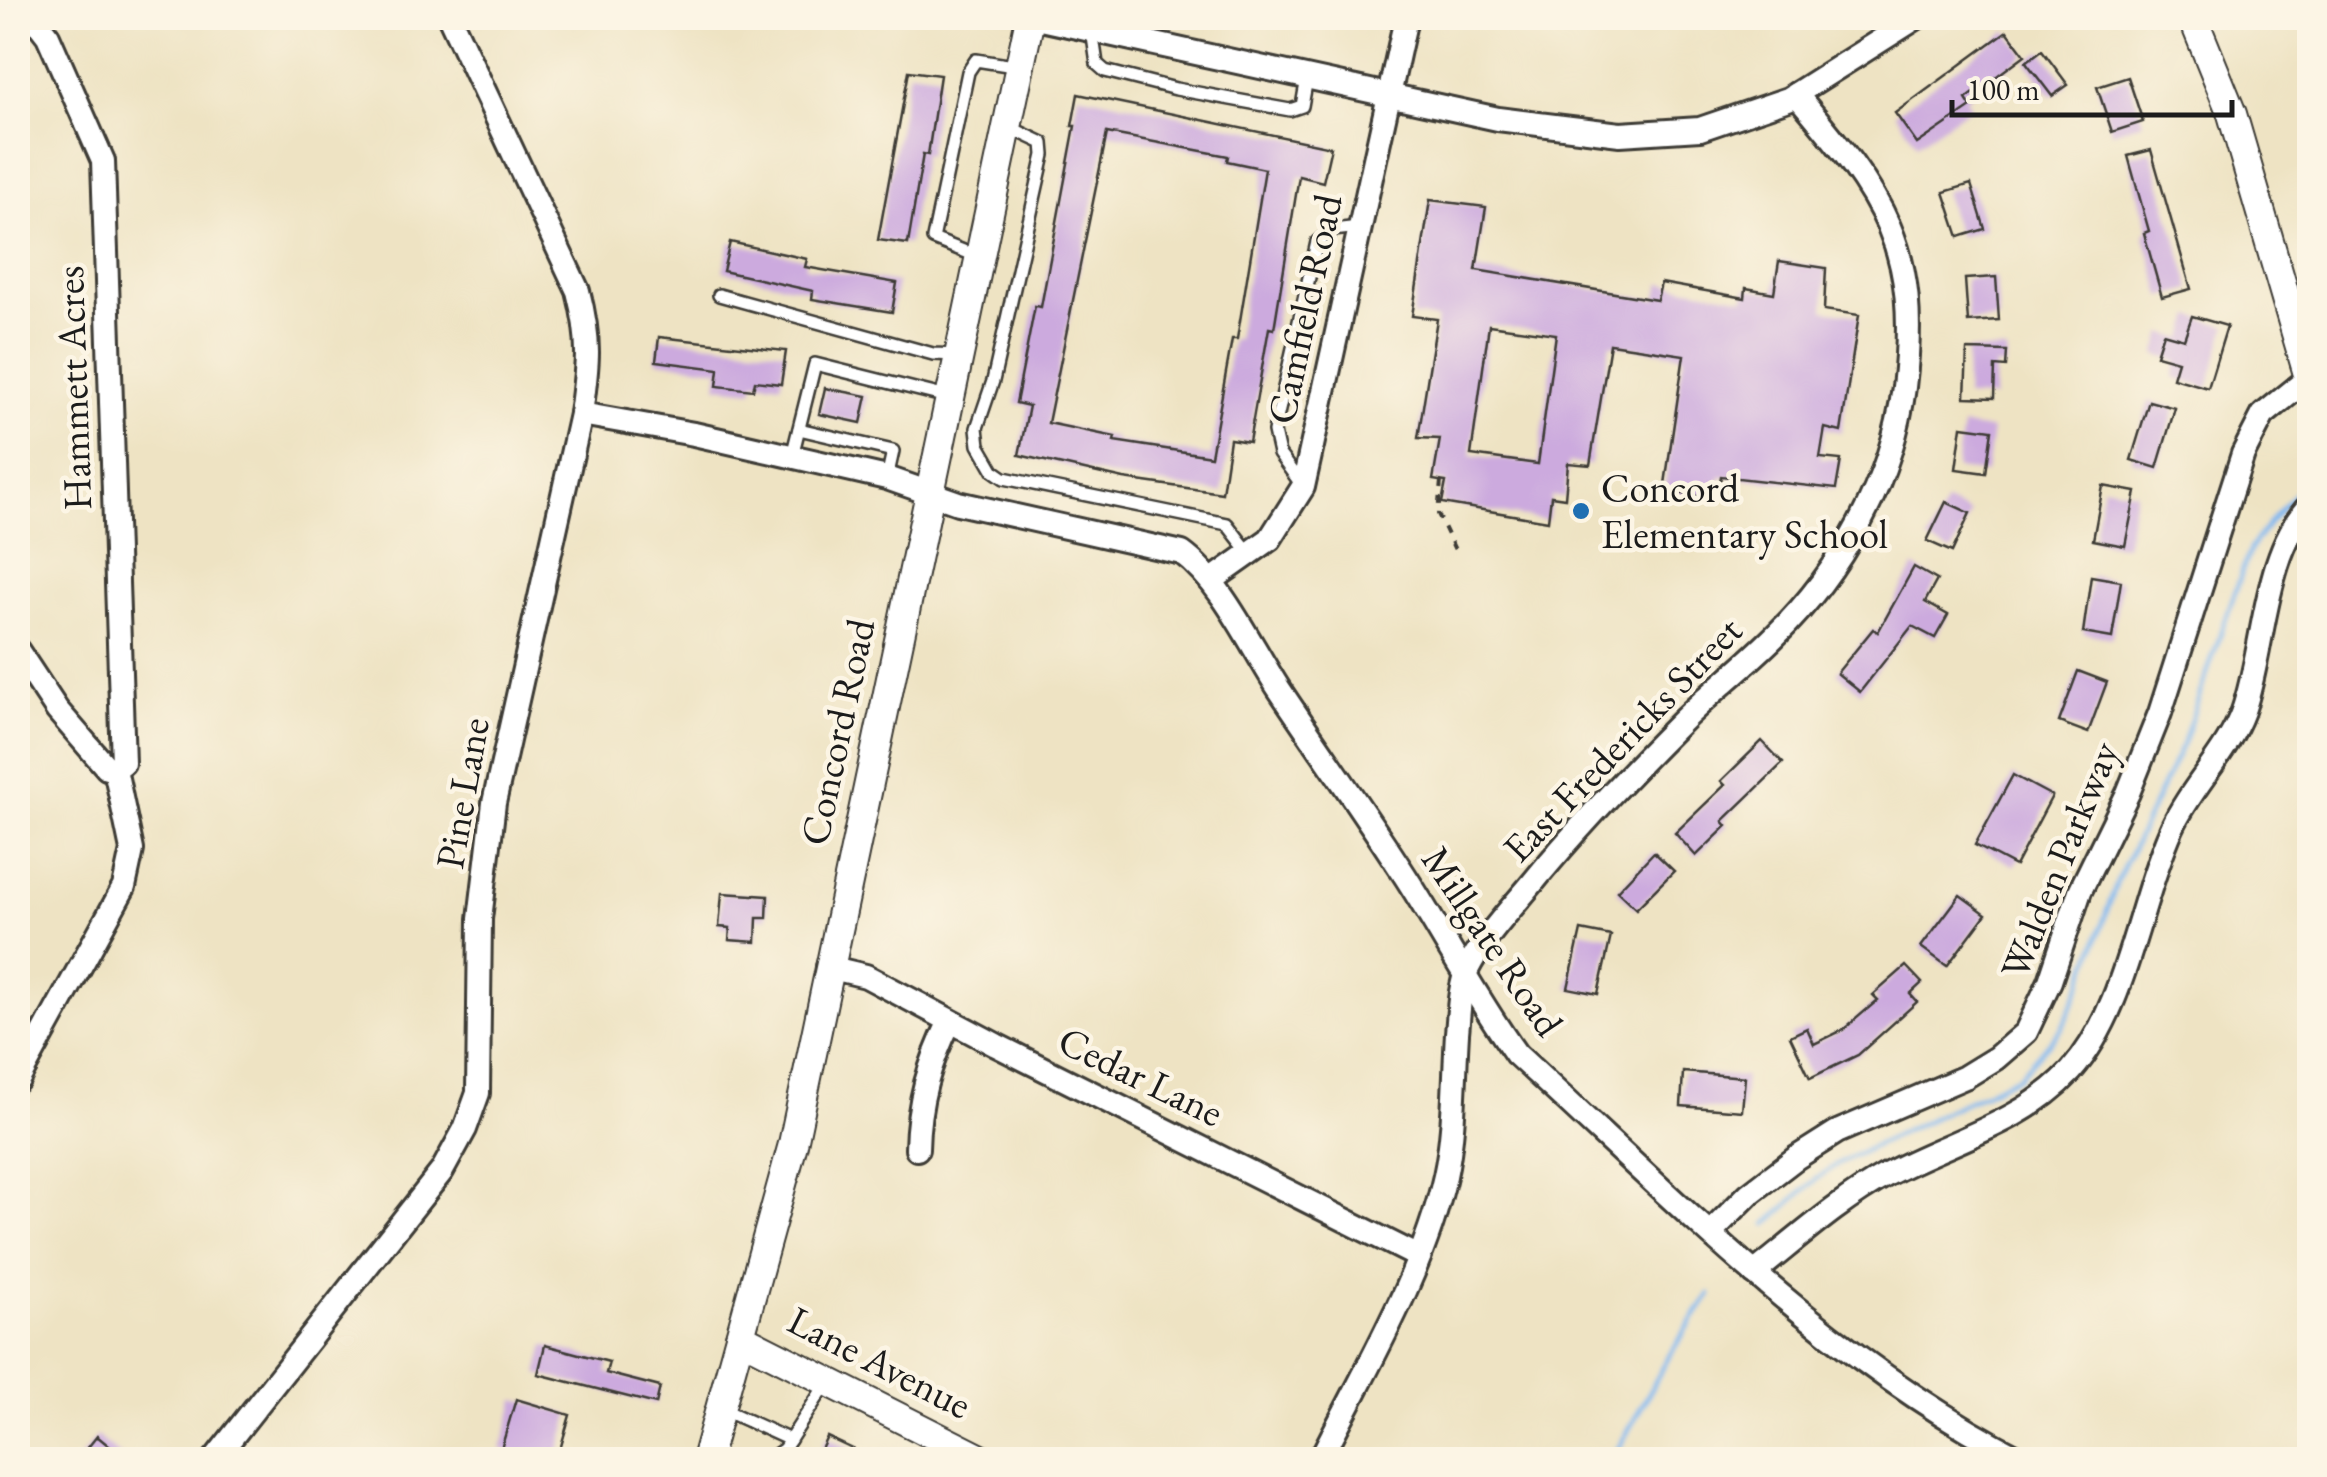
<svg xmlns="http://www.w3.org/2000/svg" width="2327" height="1477" font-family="'EB Garamond',serif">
  <rect width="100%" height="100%" fill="#fcf5e5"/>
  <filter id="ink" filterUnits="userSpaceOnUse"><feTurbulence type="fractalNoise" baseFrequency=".01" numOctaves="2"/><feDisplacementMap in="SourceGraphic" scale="20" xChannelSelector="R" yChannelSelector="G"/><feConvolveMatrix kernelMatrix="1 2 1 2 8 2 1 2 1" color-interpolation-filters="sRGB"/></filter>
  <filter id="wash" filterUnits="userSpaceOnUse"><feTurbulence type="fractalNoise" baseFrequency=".0048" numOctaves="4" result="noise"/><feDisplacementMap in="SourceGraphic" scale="40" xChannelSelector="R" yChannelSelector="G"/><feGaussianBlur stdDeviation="2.25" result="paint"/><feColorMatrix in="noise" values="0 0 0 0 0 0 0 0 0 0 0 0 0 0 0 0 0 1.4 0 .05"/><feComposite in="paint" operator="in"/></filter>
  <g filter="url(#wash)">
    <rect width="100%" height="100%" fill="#eee3c3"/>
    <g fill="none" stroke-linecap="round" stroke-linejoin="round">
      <g stroke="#7fb7ef" stroke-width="5">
        <polyline points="1767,1224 1814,1181 1839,1163 2019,1076 2062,1028 2082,983 2118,879 2183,743 2250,549 2269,523 2302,486"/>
        <polyline points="1612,1460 1672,1351 1710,1294"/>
      </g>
    </g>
    <g id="blocks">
      <g fill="#ccaade" fill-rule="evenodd">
        <polygon points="2007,31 2025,55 1966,99 1971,107 1917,144 1895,113"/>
        <polygon points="2042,50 2068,85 2052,96 2026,62"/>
        <polygon points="909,71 940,75 928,155 923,154 908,244 878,240"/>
        <polygon points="2128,77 2143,122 2112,132 2097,87"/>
        <path d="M1078,94L1331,147L1323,182L1299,176L1274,329L1269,328L1249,442L1230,439L1222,493L1124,479L1019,455L1029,406L1016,403L1035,306L1041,307L1075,126H1072ZM1107,133L1228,156L1227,161L1265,169L1237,339H1232L1211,456L1114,441L1115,437L1048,423Z"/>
        <polygon points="2151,150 2191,289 2162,297 2144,233 2149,231 2128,156"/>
        <polygon points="1971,184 1985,229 1959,237 1944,192"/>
        <path d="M1430,200L1486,207L1476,270L1657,300L1661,283L1745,298L1746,288L1774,293L1779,261L1826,268L1824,310L1859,315L1841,432L1825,428L1820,458L1841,460L1836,489L1721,476L1717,499L1664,491L1684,355L1610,344L1590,465L1568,463L1565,498L1551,496L1548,521L1442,503L1446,482L1433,480L1440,439L1418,438L1437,319L1412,316ZM1489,325L1556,334L1538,464L1471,455Z"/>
        <polygon points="730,242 807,259 805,267 897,283 892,312 812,299 813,291 723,271"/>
        <polygon points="1996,277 1999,320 1968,322 1965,279"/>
        <polygon points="2192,316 2227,326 2208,388 2173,378 2178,361 2156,355 2163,333 2184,339"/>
        <polygon points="659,337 786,351 781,384 755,381 753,390 717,386 719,369 656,361"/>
        <polygon points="1967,350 2007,351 2006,367 1995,366 1994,398 1965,397"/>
        <polygon points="825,388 867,396 861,423 819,414"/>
        <polygon points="2149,401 2175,408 2157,468 2131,460"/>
        <polygon points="1962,426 1992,430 1986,473 1956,469"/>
        <polygon points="2103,486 2136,492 2125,546 2093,540"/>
        <polygon points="1946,502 1970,513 1952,552 1927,541"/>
        <polygon points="1914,567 1937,580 1925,602 1948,615 1935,638 1912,626 1860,692 1837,673 1873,629 1878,632"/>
        <polygon points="2091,576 2121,581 2112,638 2083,633"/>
        <polygon points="2078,671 2107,682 2088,733 2059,722"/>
        <polygon points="1762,741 1783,763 1723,821 1727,826 1696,856 1675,833 1725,785 1721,781"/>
        <polygon points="2013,775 2052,796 2015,866 1975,845"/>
        <polygon points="1654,852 1674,871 1636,909 1617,891"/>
        <polygon points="722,893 768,896 767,918 757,918 756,942 729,940 730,928 719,927"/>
        <polygon points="1960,895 1986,914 1947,966 1921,947"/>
        <polygon points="1581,930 1611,936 1598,994 1568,988"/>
        <polygon points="1906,966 1922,983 1910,994 1917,1002 1858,1055 1810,1078 1790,1036 1807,1028 1814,1044 1843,1030 1878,1000 1873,995"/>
        <polygon points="1683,1072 1745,1077 1742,1111 1681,1106"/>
        <polygon points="545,1345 609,1362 606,1373 660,1387 656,1404 538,1374"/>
        <polygon points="516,1399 570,1415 557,1460 537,1460 501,1449"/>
        <polygon points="97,1436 126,1460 78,1460"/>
        <polygon points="827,1437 876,1460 816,1460"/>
      </g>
    </g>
  </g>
  <g filter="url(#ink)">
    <use href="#blocks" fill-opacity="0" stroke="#3c3a35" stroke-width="2.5"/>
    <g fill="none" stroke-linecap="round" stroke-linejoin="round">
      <g stroke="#3c3a35" stroke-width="16">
        <g id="service">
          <polyline points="1092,30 1097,64 1105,71 1176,89 1290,110 1302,106 1307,78"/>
          <polyline points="1007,126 1043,143 1044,155 993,381 977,428 979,445 994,471 1004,478 1227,524 1251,555"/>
          <polyline points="979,257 933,239 968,72 976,60 1020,67"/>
          <polyline points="719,295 933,354 958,355"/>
          <polyline points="799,429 893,451 887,478"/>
          <polyline points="792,456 815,364 947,397"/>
          <polyline points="1301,484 1279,454 1274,432 1317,242 1333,230 1359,227"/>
          <polyline points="720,1408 790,1440"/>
          <polyline points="768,1460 784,1449 828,1381"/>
        </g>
      </g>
      <g stroke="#3c3a35" stroke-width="28">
        <g id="minor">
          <polyline points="1036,18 1498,119 1620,134 1700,129 1788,99 1916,18"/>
          <path d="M581,414L694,434L887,478L958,503L1182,553C1222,582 1251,646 1279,689C1321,752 1366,815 1407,879C1444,937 1476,998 1516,1054C1676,1200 1828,1361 2023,1460"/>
          <polyline points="1212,580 1270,539 1303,487 1406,18"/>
          <polyline points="18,651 57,710 107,768 115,769 123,763 103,161 48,36 34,18"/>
          <polyline points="828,967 866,976 996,1045 1419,1257"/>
          <polyline points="18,1080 124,887 132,850 115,769"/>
          <path d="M917,1149C918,1101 929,1064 950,1021"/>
          <polyline points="1711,1232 1749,1194 1796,1158 1837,1132 1965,1077 1996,1058 2026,1032 2050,981 2080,891 2128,793 2160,713 2243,454 2263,415 2310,377"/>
          <path d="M1754,1273C1797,1239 1839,1201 1888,1174C1949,1141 2022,1124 2071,1071C2127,1008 2138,903 2172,828C2190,788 2228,752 2243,711C2265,649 2263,554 2310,505"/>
          <path d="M214,1460L442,1171L465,1129L478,1093L480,919L494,803L581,414C588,363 591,342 578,291L450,18"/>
          <path d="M1320,1460C1365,1370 1423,1274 1445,1176C1455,1130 1454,1080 1457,1033C1459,1014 1459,988 1467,970C1484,936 1515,905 1539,875C1583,822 1631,772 1680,723C1710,693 1744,667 1774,637C1841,572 1892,481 1904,387C1921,247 1883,197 1796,94"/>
        </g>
      </g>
      <g stroke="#3c3a35" stroke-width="32">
        <g id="tertiary">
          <polyline points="2193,18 2232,114 2310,381"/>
          <polyline points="740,1337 983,1460"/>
          <polyline points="706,1460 793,1144 1030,18"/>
        </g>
      </g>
      <polyline stroke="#3c3a35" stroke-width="4" stroke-dasharray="8 8" stroke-linecap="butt" points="1441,481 1438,514 1455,550"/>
      <use href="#service" stroke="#fff" stroke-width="11"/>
      <use href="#minor" stroke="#fff" stroke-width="22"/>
      <use href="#tertiary" stroke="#fff" stroke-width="28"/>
    </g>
  </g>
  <circle fill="#1f6fb2" stroke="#fcf5e5" stroke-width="4" cx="1581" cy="511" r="10"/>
  <g text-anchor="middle" stroke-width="9" stroke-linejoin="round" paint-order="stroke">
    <g font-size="40" fill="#1c1c1c" stroke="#fcf5e5">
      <text transform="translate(1304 309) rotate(-78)" y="14">Camfield Road</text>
      <text transform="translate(73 388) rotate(-92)" y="14">Hammett Acres</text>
      <text transform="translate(837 732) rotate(-78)" y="14">Concord Road</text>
      <text transform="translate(1622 739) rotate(-46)" y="14">East Fredericks Street</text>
      <text transform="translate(462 793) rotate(-80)" y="14">Pine Lane</text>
      <text transform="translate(2059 860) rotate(-68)" y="14">Walden Parkway</text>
      <text transform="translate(1493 941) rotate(56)" y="14">Millgate Road</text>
      <text transform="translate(1141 1076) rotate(26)" y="14">Cedar Lane</text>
      <text transform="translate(880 1362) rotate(27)" y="14">Lane Avenue</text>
    </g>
    <g font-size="40" fill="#1c1c1c" stroke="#fcf5e5" text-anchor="start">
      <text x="1601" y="502">Concord<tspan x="1601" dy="46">Elementary School</tspan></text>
    </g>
  </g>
  <rect width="2327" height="1477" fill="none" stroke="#fcf5e5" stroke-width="60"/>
  <path d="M1952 100v15h280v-15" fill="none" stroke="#1c1c1c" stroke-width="5"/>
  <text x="1967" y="100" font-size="30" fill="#1c1c1c" stroke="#fcf5e5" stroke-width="8" paint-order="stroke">100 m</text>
</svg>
